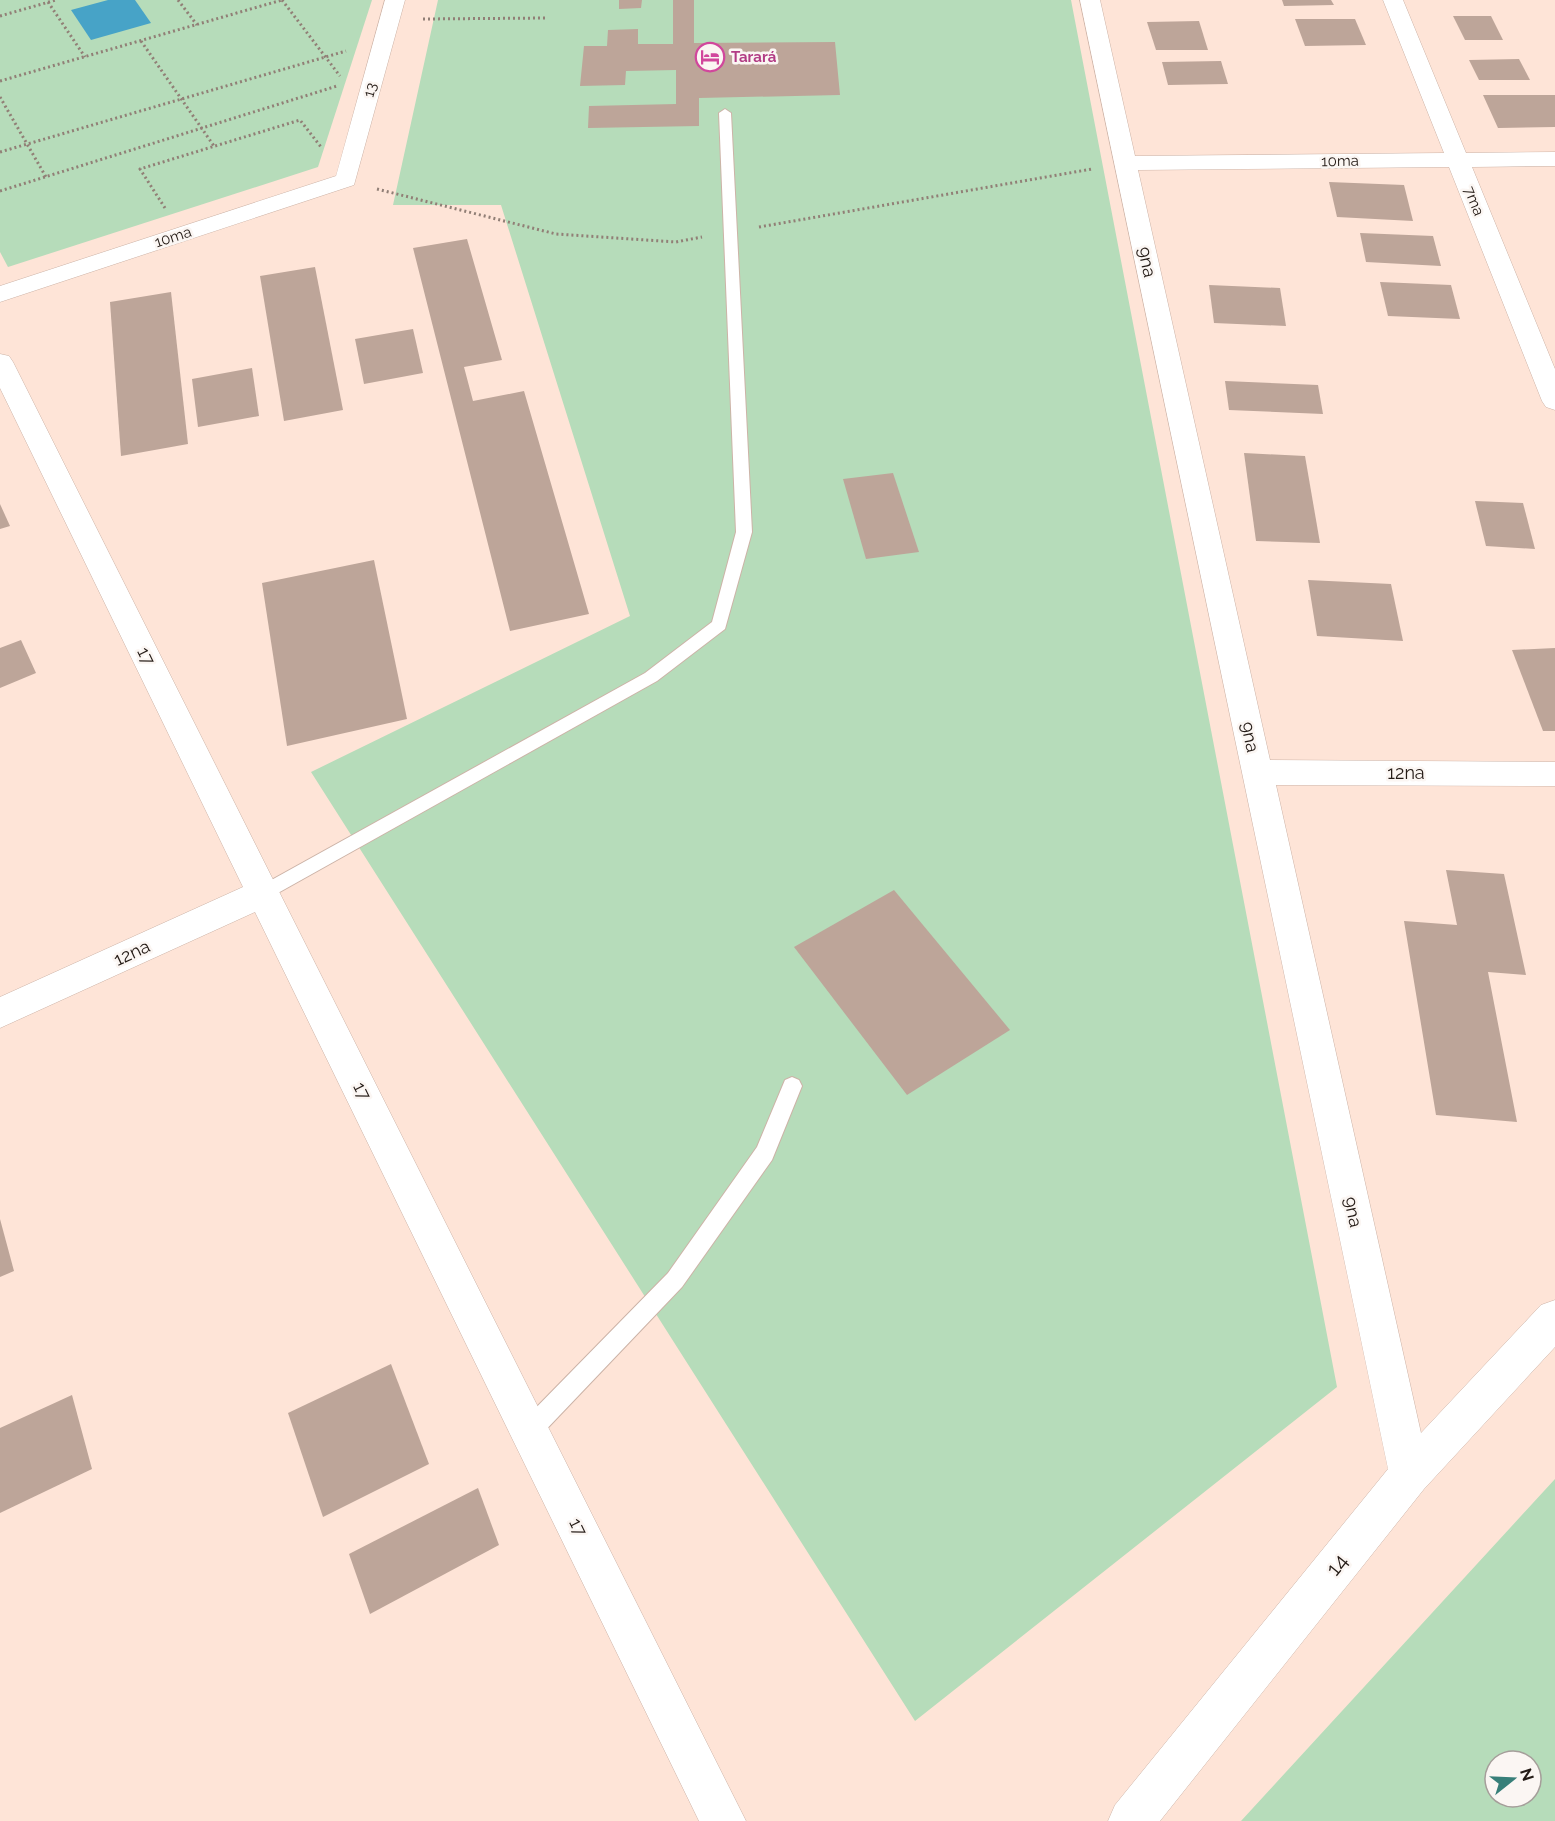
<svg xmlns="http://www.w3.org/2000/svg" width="1555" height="1821" font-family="Raleway,sans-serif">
  <rect width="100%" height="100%" fill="#fee4d7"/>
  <g fill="#b6dcba" fill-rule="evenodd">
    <polygon points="0,0 372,0 318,167 8,267 0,252"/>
    <polygon points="438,0 1071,0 1337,1387 915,1721 311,772 630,616 501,205 393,205"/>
    <path d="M1555,1479V1821H1241ZM1495,1761H1531V1797H1495Z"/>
  </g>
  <polygon fill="#47a3c7" points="108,0 135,0 151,23 91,40 71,10"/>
  <g fill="#bda599">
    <polygon points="619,0 642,0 641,8 619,9"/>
    <polygon points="673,0 694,0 694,43 835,42 840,95 699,98 699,126 588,128 589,106 676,104 676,70 626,71 625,85 580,86 584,46 607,46 608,30 638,29 638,44 673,44"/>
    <polygon points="1282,0 1331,0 1334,5 1284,6"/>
    <polygon points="1453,16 1491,16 1503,40 1465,40"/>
    <polygon points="1295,19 1355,19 1366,45 1305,46"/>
    <polygon points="1199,21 1208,50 1156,50 1147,22"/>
    <polygon points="1519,59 1530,80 1479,80 1469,60"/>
    <polygon points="1221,61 1228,84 1168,85 1162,62"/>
    <polygon points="1483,95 1555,95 1555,127 1498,128"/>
    <polygon points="1329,182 1404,185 1413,221 1337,217"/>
    <polygon points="1360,233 1433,236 1441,266 1366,262"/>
    <polygon points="467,239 502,360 464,367 473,401 524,391 589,614 510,631 413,248"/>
    <polygon points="315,267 343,410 284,421 260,276"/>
    <polygon points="1380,282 1451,285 1460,319 1388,316"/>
    <polygon points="1209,285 1280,288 1286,326 1214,323"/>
    <polygon points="171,292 188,444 121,456 110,302"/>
    <polygon points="413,329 423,373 364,384 355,339"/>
    <polygon points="252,368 259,416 198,427 192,379"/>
    <polygon points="1225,381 1318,385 1323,414 1229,410"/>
    <polygon points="1244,453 1305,456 1320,543 1256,541"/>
    <polygon points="893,473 919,552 866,559 843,479"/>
    <polygon points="1475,501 1523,503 1535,549 1486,546"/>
    <polygon points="0,504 10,526 0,529"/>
    <polygon points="374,560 407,719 287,746 262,583"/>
    <polygon points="1308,580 1391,584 1403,641 1317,636"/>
    <polygon points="21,640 36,673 0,688 0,648"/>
    <polygon points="1555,648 1555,731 1543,731 1512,650"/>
    <polygon points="1446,870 1504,874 1526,975 1488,972 1517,1122 1436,1115 1404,921 1457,925"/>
    <polygon points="894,890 1010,1030 907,1095 794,947"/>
    <polygon points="0,1219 14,1271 0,1277"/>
    <polygon points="391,1364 429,1464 323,1517 288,1413"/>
    <polygon points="72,1395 92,1469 0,1513 0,1428"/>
    <polygon points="478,1488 499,1545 370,1614 349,1554"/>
  </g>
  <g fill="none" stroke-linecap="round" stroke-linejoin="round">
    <g stroke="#ccb3a7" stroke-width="2">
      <g id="service">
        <polygon points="725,109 731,113 752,532 725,629 657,681 269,898 263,901 257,898 254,893 257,888 645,673 712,622 736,532 719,113"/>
        <polygon points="792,1077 799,1080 802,1086 772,1160 682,1287 538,1438 530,1441 522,1438 519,1430 522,1422 668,1273 757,1147 785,1080"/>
      </g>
    </g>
    <g stroke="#ccb3a7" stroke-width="1">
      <g id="minor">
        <polygon points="385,0 405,0 354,185 0,302 0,286 336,176"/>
        <polygon points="1080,0 1100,0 1135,156 1444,153 1383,0 1403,0 1466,153 1555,152 1555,166 1472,167 1555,369 1555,410 1546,407 1542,401 1449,167 1138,170 1270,760 1555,762 1555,786 1276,785 1421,1433 1541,1305 1555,1300 1555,1347 1424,1489 1160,1821 1108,1821 1115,1805 1388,1469"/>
        <polygon points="0,354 9,356 13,362 746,1821 699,1821 255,912 0,1028 0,997 243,887 0,388"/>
      </g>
    </g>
    <g stroke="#917f76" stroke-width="3" stroke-dasharray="2 3" stroke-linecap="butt">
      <polyline points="178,0 197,25"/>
      <polyline points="282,0 340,76"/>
      <polyline points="48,2 85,57"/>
      <polyline points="0,16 56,0"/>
      <polyline points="423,19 548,18"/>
      <polyline points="141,41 214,146"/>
      <polyline points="0,81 282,0"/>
      <polyline points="0,97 46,177"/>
      <polyline points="0,152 346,51"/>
      <polyline points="377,189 556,234 676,242 702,237"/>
      <polyline points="0,191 337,86"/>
      <polyline points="165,208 140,169 300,120 321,147"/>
      <polyline points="759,227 1092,169"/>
    </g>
    <use href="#service" fill="#fff" fill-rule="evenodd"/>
    <use href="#minor" fill="#fff" fill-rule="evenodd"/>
  </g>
  <defs>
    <g id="hotel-ring" transform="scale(1.5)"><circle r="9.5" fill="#fbf6f3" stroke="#d1479c" stroke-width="1.5"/><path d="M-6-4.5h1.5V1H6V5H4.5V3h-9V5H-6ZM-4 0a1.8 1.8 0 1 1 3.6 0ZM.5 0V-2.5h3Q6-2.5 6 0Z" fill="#d1479c"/></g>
  </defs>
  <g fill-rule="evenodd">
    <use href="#hotel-ring" x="710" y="57"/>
  </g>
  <g text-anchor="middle" stroke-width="5" stroke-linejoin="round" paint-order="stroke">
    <g font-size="15" font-weight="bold" fill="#b23c85" stroke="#fbf6f3" text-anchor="start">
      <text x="731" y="62">Tarará</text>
    </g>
    <g font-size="15" fill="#231a15" stroke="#fbf6f3">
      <text transform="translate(370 90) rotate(-75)" y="5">13</text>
      <text transform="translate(1340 161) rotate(-1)" y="5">10ma</text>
      <text transform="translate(1474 201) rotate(68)" y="5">7ma</text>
      <text transform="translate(173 237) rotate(-18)" y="5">10ma</text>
    </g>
    <g font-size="18" fill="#231a15" stroke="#fbf6f3">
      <text transform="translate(1147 262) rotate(78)" y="6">9na</text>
      <text transform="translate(146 656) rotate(64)" y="6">17</text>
      <text transform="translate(1250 737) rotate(78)" y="6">9na</text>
      <text x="1406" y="779">12na</text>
      <text transform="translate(132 953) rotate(-25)" y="6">12na</text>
      <text transform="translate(362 1091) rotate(64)" y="6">17</text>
      <text transform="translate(1353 1212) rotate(78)" y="6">9na</text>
      <text transform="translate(578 1527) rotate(64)" y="6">17</text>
    </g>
    <g font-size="21" fill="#231a15" stroke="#fbf6f3">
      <text transform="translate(1337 1565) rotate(-51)" y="7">14</text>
    </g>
  </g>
  <g transform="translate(1513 1779) rotate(72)"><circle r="28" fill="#fbf6f3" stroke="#a59e9a" stroke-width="1.5"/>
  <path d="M0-4.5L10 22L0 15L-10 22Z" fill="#387f79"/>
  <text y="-9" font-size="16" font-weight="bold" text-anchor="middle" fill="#231a15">N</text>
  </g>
</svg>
